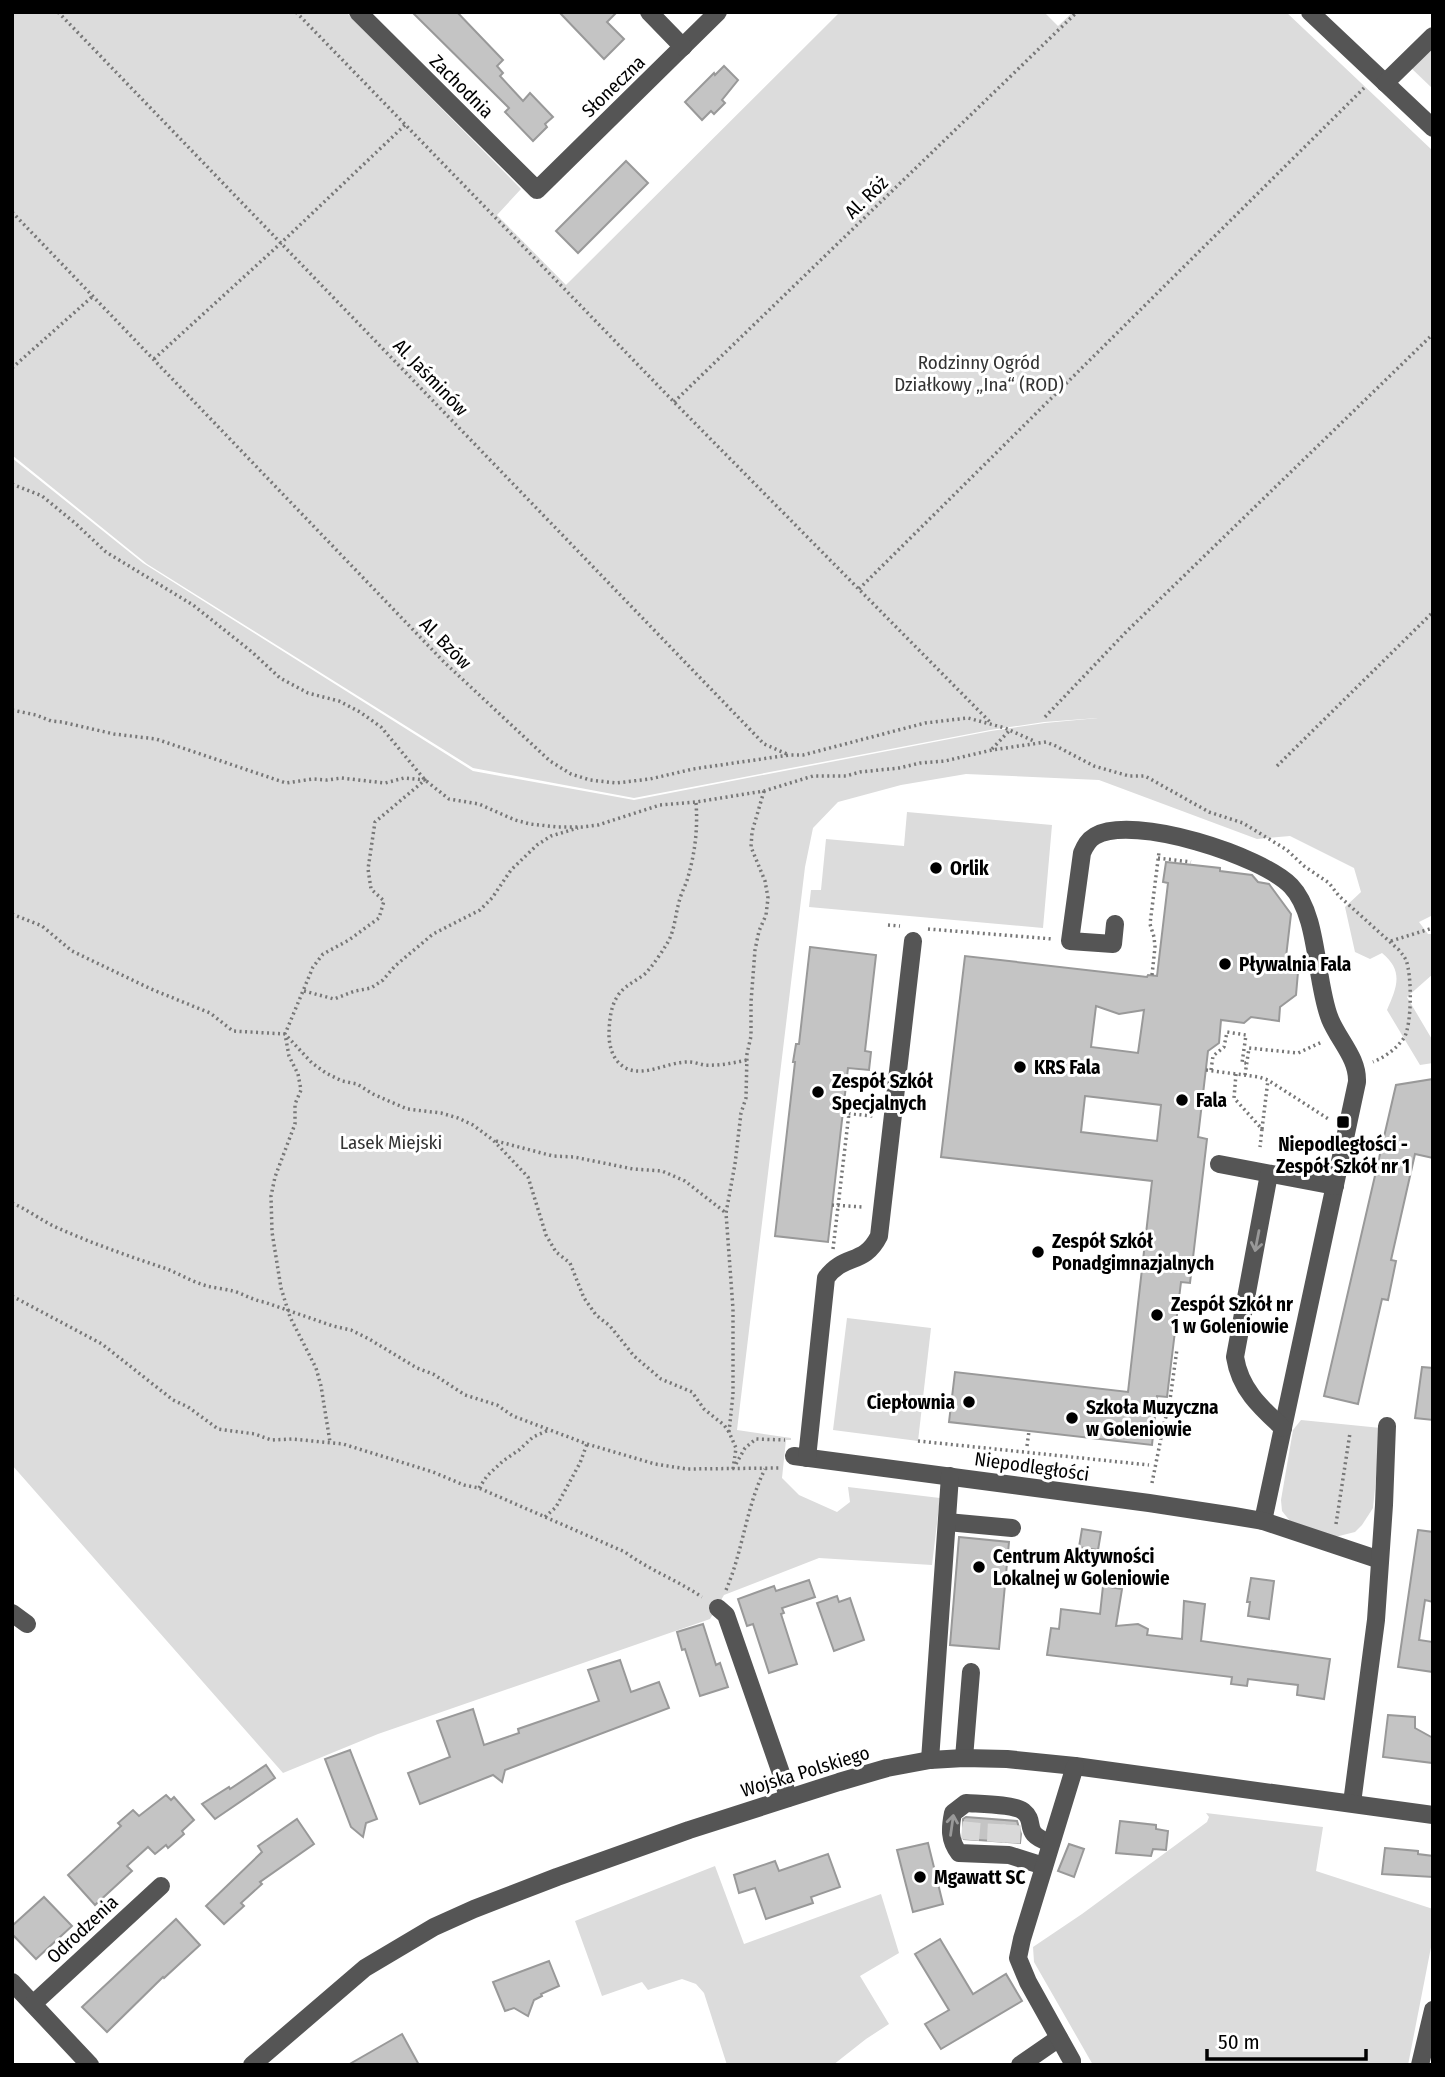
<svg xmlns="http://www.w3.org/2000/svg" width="1445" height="2077" font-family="'Fira Sans Condensed',sans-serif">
  <rect width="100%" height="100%" fill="#fff"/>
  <g fill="#dcdcdc">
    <path d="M12,12H346L521,189L497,215L566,285L840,12H1044L1058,26L1073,12H1286L1433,151V915L1419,922L1428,934H1433V974L1407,997L1433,1041V1063L1420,1065L1387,1010C1397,987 1404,971 1382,953L1370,959L1355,952L1345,907L1361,892L1354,868L1290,836L1257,839L1099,780L966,774L901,785L838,802L813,828L805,867L737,1430L791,1438V1440H786L782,1478L799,1495L837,1512L850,1502L848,1487L940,1498L932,1565L819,1558L724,1595L710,1619L378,1734L283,1773L12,1465V458L143,563L473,771L634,800L991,731L1045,723L1098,718L1044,722L990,730L634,798L473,768L147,564L12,455Z"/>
    <polygon points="1433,41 1433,89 1408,65"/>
    <polygon points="907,812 1052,825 1043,928 809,907 811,890 821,890 826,839 904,846"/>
    <polygon points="847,1318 931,1328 918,1441 833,1430"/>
    <polygon points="1301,1420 1381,1428 1373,1508 1362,1525 1355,1532 1335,1537 1290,1521 1282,1511 1281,1500 1293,1430"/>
    <polygon points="1206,1813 1323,1827 1316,1871 1433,1909 1433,1937 1408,2065 1093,2065 1034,1962 1033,1947 1082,1914 1207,1822 1209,1817"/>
    <polygon points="715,1866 744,1944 881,1894 899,1953 860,1976 889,2024 866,2039 833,2065 727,2065 704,1993 696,1984 682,1979 648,1990 642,1982 602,1996 575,1921"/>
  </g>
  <g fill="#c4c4c4" stroke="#999" stroke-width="2" fill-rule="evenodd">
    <polygon points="412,12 457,12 503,60 497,66 503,73 500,76 523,101 530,93 553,117 545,124 547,127 533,141 505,112 509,108"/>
    <polygon points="559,12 617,12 607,22 624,39 604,59"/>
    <polygon points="724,66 738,80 722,100 725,103 714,114 711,111 702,120 685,102 714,73 715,75"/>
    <polygon points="626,161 648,183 578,253 556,231"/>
    <path d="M1166,862L1220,868V871L1252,875L1258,882L1269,884L1291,914L1286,957L1298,972L1296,995L1280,1007L1279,1021L1251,1017L1244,1023L1221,1020L1219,1043L1208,1051L1198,1137L1207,1139L1190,1283L1181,1282L1167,1397L1157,1396L1152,1445L949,1422L955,1372L1128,1392L1152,1181L941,1157L965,956L1147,977L1148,975L1157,976L1168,883L1163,882ZM1096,1006L1119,1014L1144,1010L1138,1053L1091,1047ZM1085,1096L1161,1105L1157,1141L1081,1132Z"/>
    <polygon points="810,947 876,955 865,1051 871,1052 869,1070 848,1068 828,1242 775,1236 795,1062 793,1062 796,1044 799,1044"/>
    <polygon points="1433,1079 1433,1158 1415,1154 1391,1260 1396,1261 1388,1300 1382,1299 1358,1404 1324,1396 1396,1085"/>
    <polygon points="1422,1367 1433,1368 1433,1420 1415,1418"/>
    <polygon points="1082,1529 1101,1532 1098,1550 1079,1547"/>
    <polygon points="1418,1530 1433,1532 1433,1602 1425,1600 1419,1640 1433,1642 1433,1672 1398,1667"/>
    <polygon points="959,1537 1009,1542 999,1649 950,1645"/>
    <polygon points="1251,1578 1274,1581 1269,1619 1248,1616 1250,1602 1247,1602"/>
    <polygon points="809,1580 815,1597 782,1608 784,1613 781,1614 797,1664 769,1673 753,1624 747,1626 738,1599 774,1586 776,1591"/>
    <polygon points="1103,1586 1122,1589 1116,1626 1138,1624 1148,1629 1147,1635 1182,1639 1184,1601 1205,1604 1201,1641 1330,1659 1324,1699 1297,1695 1298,1685 1248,1679 1247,1686 1231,1684 1232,1677 1047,1655 1051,1628 1059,1629 1061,1609 1100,1614"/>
    <polygon points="837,1596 839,1602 850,1598 864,1640 834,1651 817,1603"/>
    <polygon points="703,1624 716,1665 720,1663 728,1687 700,1696 685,1649 682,1650 677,1632"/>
    <polygon points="620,1660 631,1692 659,1682 669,1708 505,1770 502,1782 493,1775 420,1804 408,1773 450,1757 437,1721 473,1709 484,1745 519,1733 518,1729 599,1701 588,1670"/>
    <polygon points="1388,1715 1415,1717 1415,1728 1433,1738 1433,1763 1383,1757"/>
    <polygon points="350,1750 377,1819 366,1823 363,1837 351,1827 325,1759"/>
    <polygon points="266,1765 275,1778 215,1819 202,1804 229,1787 230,1789"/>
    <polygon points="166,1795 171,1800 174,1797 194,1820 182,1831 184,1834 168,1848 166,1845 155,1854 148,1847 127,1866 132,1871 95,1905 68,1875 121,1826 118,1823 133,1810 139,1816"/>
    <polygon points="966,1817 1017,1821 1021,1834 1020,1843 964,1839 963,1825 963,1819"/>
    <polygon points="297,1819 314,1844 260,1882 262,1884 241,1903 244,1906 224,1924 206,1906 262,1852 258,1846"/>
    <polygon points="1120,1821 1156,1825 1156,1829 1168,1831 1166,1850 1153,1849 1151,1856 1116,1853"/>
    <polygon points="928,1843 943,1904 913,1912 897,1850"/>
    <polygon points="1069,1844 1084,1849 1074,1877 1058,1871"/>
    <polygon points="1385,1848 1418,1851 1418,1854 1433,1856 1433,1877 1382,1874"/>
    <polygon points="828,1854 840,1887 811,1897 813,1903 766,1919 755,1888 739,1893 734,1875 775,1861 779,1871"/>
    <polygon points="44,1897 72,1926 36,1959 12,1934 12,1926"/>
    <polygon points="176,1919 200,1945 164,1978 163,1977 107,2032 82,2007"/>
    <polygon points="940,1939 973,1994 1006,1974 1022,2001 941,2049 925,2024 949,2010 915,1954"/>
    <polygon points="549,1961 559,1986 541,1994 542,1996 534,2000 528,2016 514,2008 505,2011 493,1982"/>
    <polygon points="402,2034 419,2065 348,2065"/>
  </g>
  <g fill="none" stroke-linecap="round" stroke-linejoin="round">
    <g stroke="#d9d9d9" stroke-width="18" stroke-dasharray="18 9" stroke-linecap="butt">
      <polyline points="970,1840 972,1818"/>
      <polyline points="996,1842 997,1820"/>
      <polyline points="1011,1843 1012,1821"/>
    </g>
    <g stroke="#777" stroke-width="3.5" stroke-dasharray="2 3.5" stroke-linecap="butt">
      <polyline points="58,12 764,744 787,754"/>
      <polyline points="296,12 674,402 990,722"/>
      <polyline points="12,212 444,662 550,761 571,774 590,780 616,783 650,779 693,769 789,755 803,755 925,723 968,718 1005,728 1034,741"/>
      <polyline points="154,359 281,243 405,125"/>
      <polyline points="12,368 93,296"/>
      <polyline points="674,402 1077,12"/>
      <path d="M12,484L42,496L75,523L106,552L193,605L252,652L280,678L308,693L339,701L360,712L381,727L425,780L449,799L479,804L515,820L530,824L557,827H582L598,825L660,805L696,802L764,791L813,776H846L860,772L899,768L920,763L945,761L992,750L1046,742L1056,746L1094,766L1129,776H1145L1209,812L1243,823L1287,850L1304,866L1329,883L1339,896L1399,950C1402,954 1404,956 1406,960C1412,975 1412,1025 1404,1038C1396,1049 1385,1057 1373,1062"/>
      <polyline points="859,589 1364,88"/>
      <polyline points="12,710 36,715 51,721 62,722 114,734 156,739 286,783 313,779 327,780 341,778 385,783 404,778 425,780 375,822 368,869 371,889 384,901 379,918 349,940 323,954 313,967 285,1034 289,1056 298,1074 301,1090 295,1104 295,1124 275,1177 271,1196 272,1232 281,1288 290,1317 316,1368 321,1386 330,1442"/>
      <polyline points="1045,717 1125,633 1433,334"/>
      <polyline points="992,749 1010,730"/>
      <polyline points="1277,766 1433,612"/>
      <path d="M696,803C698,828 695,853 688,877C686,885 681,893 679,902C675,916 675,929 668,942C662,952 654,964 646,973C637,981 624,985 617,997C610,1008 609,1024 609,1038C610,1047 612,1055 618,1062C637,1083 666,1061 689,1062C694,1062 699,1064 704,1065C719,1066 733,1063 747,1060"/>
      <polyline points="1158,858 1191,862"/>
      <polyline points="12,914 42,926 72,951 151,989 210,1013 233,1031 285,1034 312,1063 326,1073 342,1081 357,1084 373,1094 407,1109 441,1113 458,1118 473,1125 493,1140 528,1177 546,1235 556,1252 570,1263 584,1298 596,1315 610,1326 634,1356 661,1379 692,1392 704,1409 724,1425 729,1432"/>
      <polyline points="888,925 900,926"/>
      <polyline points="928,929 1053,939"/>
      <polyline points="1391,941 1433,928"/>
      <polyline points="1152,975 1155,947 1154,937 1150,924 1159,852"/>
      <polyline points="304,991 334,999 355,991 371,988 383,980 395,966 433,934 480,910 492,898 511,870 537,845 551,836 578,828"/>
      <polyline points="1206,1070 1259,1077 1268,1080 1330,1120"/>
      <polyline points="1211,1070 1213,1056 1224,1047 1227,1032 1246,1035 1242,1063 1246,1063"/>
      <polyline points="1236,1074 1234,1098 1262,1129 1260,1147"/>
      <polyline points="1245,1075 1249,1048 1298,1053 1322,1042"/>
      <polyline points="843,1113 873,1116"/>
      <polyline points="1262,1129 1268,1080"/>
      <polyline points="496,1141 553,1156 574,1157 633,1169 662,1171 685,1181 726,1213"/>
      <path d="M12,1203C29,1210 43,1222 60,1229C94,1244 131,1257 167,1269C180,1274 192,1282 207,1286C215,1288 225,1289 233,1291C244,1294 252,1300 264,1302L333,1326L351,1330L369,1339L417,1368L433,1374L465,1395L497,1405L513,1416L587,1444L655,1464L687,1469L780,1468"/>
      <polyline points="832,1205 862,1207"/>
      <polyline points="833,1249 851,1096"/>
      <polyline points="1193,1260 1197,1261"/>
      <path d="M12,1296L102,1344L173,1400L188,1407L218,1429L255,1434L271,1440L292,1439L343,1444L433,1472L464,1485L479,1488L625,1552C649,1570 677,1580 702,1597"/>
      <polyline points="918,1441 1149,1465"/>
      <polyline points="1027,1446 1029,1431"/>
      <polyline points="736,1464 745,1448 756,1439 785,1440"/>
      <polyline points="733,1469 736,1448 729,1432 733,1394 733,1309 726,1213 735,1164 741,1113 746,1098 747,1054 751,1036 751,1002 755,950 759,931 766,915 768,898 765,881 751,847 752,832 764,791"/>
      <polyline points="1152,1483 1164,1423 1169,1407 1177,1349"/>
      <polyline points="479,1488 487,1476 503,1461 519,1450 533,1437 549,1430"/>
      <polyline points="545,1517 556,1507 580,1463 587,1444"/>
      <polyline points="1336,1524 1350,1433"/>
      <path d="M726,1590C743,1551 746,1507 765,1469"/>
    </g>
    <g stroke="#555" stroke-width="18">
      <polyline points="358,12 537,190 718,12"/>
      <polyline points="649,12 683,47"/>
      <polyline points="1310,12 1433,128"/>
      <polyline points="1385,83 1433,36"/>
      <path d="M1115,924L1113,944L1070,941L1082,853C1085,846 1088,840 1095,836C1134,814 1262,856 1291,886C1319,915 1315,982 1330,1019C1339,1041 1358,1058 1357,1082L1263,1521"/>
      <polyline points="1219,1164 1335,1186"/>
      <path d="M1269,1174L1235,1357C1240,1389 1260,1407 1283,1428"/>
      <polyline points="794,1456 1149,1503 1234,1516 1263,1521 1380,1560"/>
      <path d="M807,1458L826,1278C844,1253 864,1266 879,1236L913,941"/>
      <polyline points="947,1522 1012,1528"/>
      <polyline points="718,1608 726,1615 782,1776 788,1798"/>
      <polyline points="12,1613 27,1624"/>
      <polyline points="964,1758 971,1672"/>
      <polyline points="930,1760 950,1476"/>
      <polyline points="1352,1803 1376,1620 1384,1505 1387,1426"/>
      <path d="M1044,1866L1009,1855L959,1853C949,1840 950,1828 953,1813L966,1803C978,1804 1013,1804 1023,1811C1038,1823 1020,1833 1051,1843"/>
      <polyline points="12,1982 90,2065"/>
      <polyline points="33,2004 161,1886"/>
      <polyline points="252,2065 365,1968 434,1927 474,1909 557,1877 689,1830 839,1782 887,1768 930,1760 964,1758 1007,1759 1075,1766 1433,1815"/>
      <polyline points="1020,2065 1059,2038"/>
      <polyline points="1072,2065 1072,2061 1028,1982 1018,1958 1022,1939 1075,1766"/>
      <polyline points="1420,2065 1433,2010"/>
    </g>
  </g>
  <defs><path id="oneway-shaft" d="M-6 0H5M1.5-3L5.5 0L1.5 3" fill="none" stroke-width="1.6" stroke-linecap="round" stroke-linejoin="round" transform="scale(1.75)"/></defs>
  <g stroke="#999">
    <use href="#oneway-shaft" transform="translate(1257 1241) rotate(101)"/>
    <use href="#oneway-shaft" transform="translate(952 1825) rotate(-82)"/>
  </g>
  <g fill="#000" stroke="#fff" stroke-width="2.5">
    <circle cx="936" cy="868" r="7"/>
    <circle cx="1225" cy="964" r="7"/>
    <circle cx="1020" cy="1067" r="7"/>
    <circle cx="818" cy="1092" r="7"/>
    <circle cx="1182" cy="1100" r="7"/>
    <rect x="1336" y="1115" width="14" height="14" rx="3.5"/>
    <circle cx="1038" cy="1252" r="7"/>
    <circle cx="1157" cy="1315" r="7"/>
    <circle cx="969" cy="1402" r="7"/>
    <circle cx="1072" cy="1418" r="7"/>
    <circle cx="979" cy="1567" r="7"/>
    <circle cx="920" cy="1877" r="7"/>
  </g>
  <g text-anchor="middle" stroke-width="6" stroke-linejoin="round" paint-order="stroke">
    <g font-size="19" fill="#000" stroke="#fff">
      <text transform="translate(462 86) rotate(45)" y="7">Zachodnia</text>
      <text transform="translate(613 86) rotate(-44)" y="7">Słoneczna</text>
      <text transform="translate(866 197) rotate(-44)" y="7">Al. Róż</text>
      <text transform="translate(431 377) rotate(46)" y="7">Al. Jaśminów</text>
      <text transform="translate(446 643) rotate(45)" y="7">Al. Bzów</text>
      <text transform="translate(1032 1466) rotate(8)" y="7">Niepodległości</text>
      <text transform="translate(805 1771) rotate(-17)" y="7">Wojska Polskiego</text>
      <text transform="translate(82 1929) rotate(-43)" y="7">Odrodzenia</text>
    </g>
    <g font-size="19" fill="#333" stroke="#fff">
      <text x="979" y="369">Rodzinny Ogród<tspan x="979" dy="22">Działkowy „Ina“ (ROD)</tspan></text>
      <text x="391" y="1149">Lasek Miejski</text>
    </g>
    <g font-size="19" font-weight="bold" fill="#000" stroke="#fff" text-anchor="start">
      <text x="950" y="875">Orlik</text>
      <text x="1239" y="971">Pływalnia Fala</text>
      <text x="1034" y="1074">KRS Fala</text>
      <text x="832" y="1088">Zespół Szkół<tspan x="832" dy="22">Specjalnych</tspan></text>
      <text x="1196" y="1107">Fala</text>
      <text x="1343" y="1151" text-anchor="middle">Niepodległości -<tspan x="1343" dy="22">Zespół Szkół nr 1</tspan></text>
      <text x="1052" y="1248">Zespół Szkół<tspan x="1052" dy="22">Ponadgimnazjalnych</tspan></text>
      <text x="1171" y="1311">Zespół Szkół nr<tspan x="1171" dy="22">1 w Goleniowie</tspan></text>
      <text x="955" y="1409" text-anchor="end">Ciepłownia</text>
      <text x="1086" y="1414">Szkoła Muzyczna<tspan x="1086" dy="22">w Goleniowie</tspan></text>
      <text x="993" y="1563">Centrum Aktywności<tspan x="993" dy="22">Lokalnej w Goleniowie</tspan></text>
      <text x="934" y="1884">Mgawatt SC</text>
    </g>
  </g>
  <rect width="1445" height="2077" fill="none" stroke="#000000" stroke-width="28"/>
  <path d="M1207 2049v10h159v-10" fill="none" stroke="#000000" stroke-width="3.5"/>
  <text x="1218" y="2049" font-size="21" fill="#000000" stroke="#ffffff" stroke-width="5" paint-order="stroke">50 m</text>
</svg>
